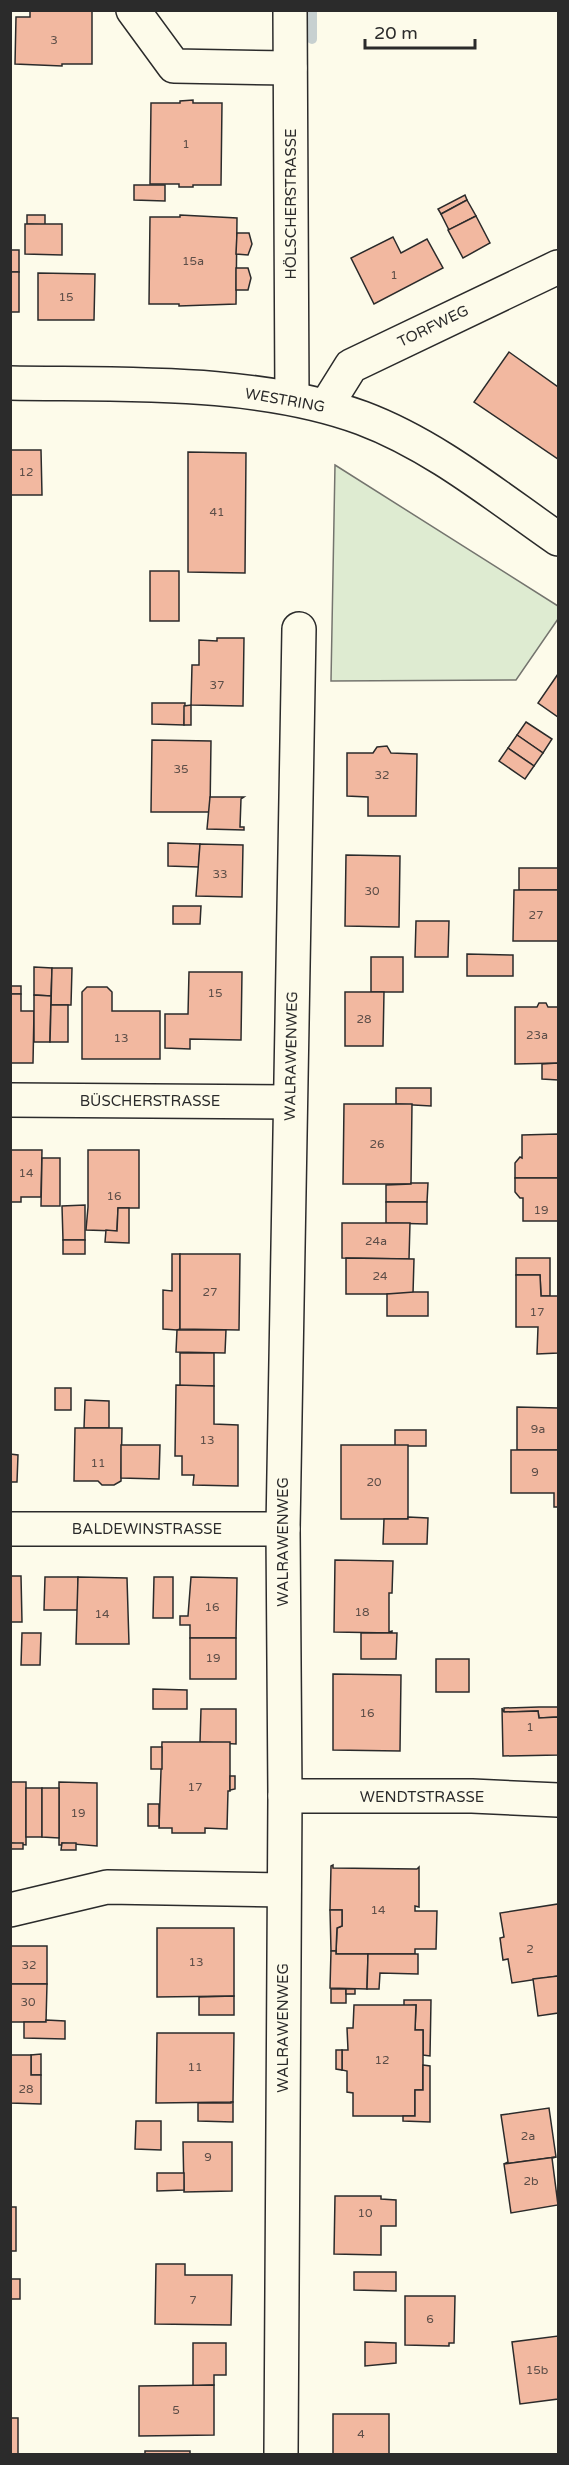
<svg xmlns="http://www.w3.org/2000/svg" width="569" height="2465" font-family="'Varela Round',sans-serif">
  <rect width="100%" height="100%" fill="#fdfbea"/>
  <polygon fill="#deebd1" stroke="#74746e" stroke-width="1.5" points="335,465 558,606 558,619 516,680 331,681"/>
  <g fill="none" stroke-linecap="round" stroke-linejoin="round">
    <polyline stroke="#c7d0d0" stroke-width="10" points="312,39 312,10"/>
  </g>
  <g fill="#f2b8a0" stroke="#2b2b2b" stroke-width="1.5">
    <polygon points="30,10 92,10 92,64 62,64 62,66 15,64 16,17 30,17"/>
    <polygon points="193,100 193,103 222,103 221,185 193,185 193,187 179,187 179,184 150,184 151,103 180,103 180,101"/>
    <polygon points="134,185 165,185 165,201 134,200"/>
    <polygon points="465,195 467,200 441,214 438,209"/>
    <polygon points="467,200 476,216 449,230 441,214"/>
    <polygon points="27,215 45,215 45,225 27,224"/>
    <polygon points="180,215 237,218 236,304 179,306 179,304 149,304 150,217 180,217"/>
    <polygon points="476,216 490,243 463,258 448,230"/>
    <polygon points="25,224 62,224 62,255 25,254"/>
    <polygon points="237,233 249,233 252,244 248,255 236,254"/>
    <polygon points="393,237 401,253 427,239 443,268 374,304 351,258"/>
    <rect x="10" y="250" width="9" height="22"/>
    <polygon points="236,268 248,268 251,278 248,290 236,290"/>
    <rect x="10" y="272" width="9" height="40"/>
    <polygon points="38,273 95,274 94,320 38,320"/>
    <polygon points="509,352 558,387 558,459 474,402"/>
    <polygon points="10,450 41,450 42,495 10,495"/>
    <polygon points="188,452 246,453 245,573 188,572"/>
    <rect x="150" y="571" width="29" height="50"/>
    <polygon points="217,638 244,638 243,706 191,705 192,665 199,665 199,640 217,641"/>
    <polygon points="558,674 558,717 538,703"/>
    <polygon points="152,703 185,703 184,725 152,724"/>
    <polygon points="191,705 191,725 184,725 184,706"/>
    <polygon points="526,722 552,739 543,753 517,735"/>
    <polygon points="517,735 543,753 534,766 508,748"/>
    <polygon points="152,740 211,741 210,812 151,812"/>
    <polygon points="387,746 391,753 417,754 416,816 368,816 368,797 347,796 347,753 373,753 377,747"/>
    <polygon points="508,748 534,766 525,779 499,761"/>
    <polygon points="210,797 244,797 241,799 240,827 244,827 244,830 207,829"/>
    <polygon points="168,843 200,844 199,867 168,866"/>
    <polygon points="200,844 243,845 242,897 196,896"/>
    <polygon points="346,855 400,856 399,927 345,926"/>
    <rect x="519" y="868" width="39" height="22"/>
    <polygon points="514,890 558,890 558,941 513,941"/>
    <polygon points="173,906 201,906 200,924 173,924"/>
    <polygon points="416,921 449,921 448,957 415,957"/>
    <polygon points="467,954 513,955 513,976 467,976"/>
    <rect x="371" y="957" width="32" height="35"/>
    <polygon points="34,967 52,968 51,996 34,995"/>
    <polygon points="52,968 72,968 71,1005 51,1005"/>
    <polygon points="189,972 242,972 241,1040 190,1039 190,1049 165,1048 165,1014 188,1014"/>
    <rect x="10" y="986" width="11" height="8"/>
    <polygon points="87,987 107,987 112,992 112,1011 160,1011 160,1059 82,1059 82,992"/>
    <polygon points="345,992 384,992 383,1046 345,1046"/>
    <polygon points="10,994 21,994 21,1011 34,1011 33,1063 10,1063"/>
    <polygon points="34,995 51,996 50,1042 34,1042"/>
    <polygon points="539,1003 546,1003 548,1007 558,1007 558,1063 515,1064 515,1007 537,1007"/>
    <polygon points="51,1005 68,1005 68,1042 50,1042"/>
    <polygon points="558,1063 558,1080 542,1079 542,1064"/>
    <polygon points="396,1088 431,1088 431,1106 396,1104"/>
    <polygon points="344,1104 412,1104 411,1184 343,1184"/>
    <polygon points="558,1134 558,1178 515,1178 515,1163 520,1157 522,1158 522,1135"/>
    <polygon points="10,1150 42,1150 41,1197 21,1197 21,1202 10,1202"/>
    <polygon points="88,1150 139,1150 139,1208 118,1208 117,1231 86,1230 88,1207"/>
    <polygon points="42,1158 60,1158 60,1206 41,1206"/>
    <polygon points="515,1178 558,1178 558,1221 523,1221 523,1198 520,1198 515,1192"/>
    <polygon points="411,1183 428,1183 427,1202 386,1202 386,1185 411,1184"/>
    <polygon points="386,1202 427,1202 427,1224 386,1223"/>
    <polygon points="85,1205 85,1240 63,1240 62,1206"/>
    <polygon points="118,1208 129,1208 129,1243 105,1242 106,1230 117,1231"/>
    <polygon points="342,1223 410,1223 409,1259 342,1258"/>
    <rect x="63" y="1240" width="22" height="14"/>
    <polygon points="172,1254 180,1254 180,1329 177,1330 163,1329 163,1290 172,1291"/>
    <polygon points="180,1254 240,1254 239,1330 180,1329"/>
    <polygon points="346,1258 414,1259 413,1294 346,1294"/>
    <polygon points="516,1258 550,1258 550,1296 541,1296 540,1275 516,1275"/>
    <polygon points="516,1275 540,1275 541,1296 558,1296 558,1353 537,1354 538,1327 516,1327"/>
    <polygon points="414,1292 428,1292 428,1316 387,1316 387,1294"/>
    <polygon points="177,1330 226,1330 225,1353 176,1352"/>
    <rect x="180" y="1353" width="34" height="33"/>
    <polygon points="176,1385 214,1386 214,1424 238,1425 238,1486 193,1485 194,1475 182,1475 182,1456 175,1456"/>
    <rect x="55" y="1388" width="16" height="22"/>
    <polygon points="85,1400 109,1401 109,1428 84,1428"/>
    <polygon points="517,1407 558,1408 558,1450 517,1450"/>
    <polygon points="75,1428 122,1428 121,1481 114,1485 102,1485 98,1481 74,1481"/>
    <rect x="395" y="1430" width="31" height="16"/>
    <polygon points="121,1445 160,1445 159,1479 121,1478"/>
    <rect x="341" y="1445" width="67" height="74"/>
    <polygon points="511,1450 558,1450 558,1507 554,1507 554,1493 511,1493"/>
    <polygon points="10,1454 18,1455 17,1482 10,1482"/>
    <polygon points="408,1517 428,1518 427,1544 383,1544 384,1519 408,1519"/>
    <polygon points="335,1560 393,1561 392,1593 389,1593 389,1632 392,1631 392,1633 334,1632"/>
    <polygon points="10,1576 21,1576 22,1622 10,1622"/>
    <polygon points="45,1577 78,1577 78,1610 44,1610"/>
    <polygon points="78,1577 127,1578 129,1644 76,1644"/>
    <polygon points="154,1577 173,1577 173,1618 153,1618"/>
    <polygon points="191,1577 237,1578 236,1638 190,1638 190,1625 180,1625 180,1616 188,1616"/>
    <polygon points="22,1633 41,1633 40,1665 21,1665"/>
    <polygon points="361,1633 397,1633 396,1659 361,1659"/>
    <rect x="190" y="1638" width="46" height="41"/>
    <rect x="436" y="1659" width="33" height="33"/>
    <polygon points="333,1674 401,1675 400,1751 333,1750"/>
    <polygon points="153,1689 187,1690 187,1709 153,1709"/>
    <polygon points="539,1707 558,1707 558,1717 539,1718 538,1711 504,1712 504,1708"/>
    <polygon points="502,1708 504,1712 538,1711 539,1718 558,1717 558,1755 503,1756"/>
    <polygon points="201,1709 236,1709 236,1744 200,1742"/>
    <polygon points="162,1742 230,1742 230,1791 228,1791 227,1829 205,1828 205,1833 172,1833 172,1828 159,1828"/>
    <rect x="151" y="1747" width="11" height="22"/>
    <polygon points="230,1776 235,1776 235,1789 230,1790"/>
    <polygon points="10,1782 26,1782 26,1845 10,1843"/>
    <polygon points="59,1782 97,1783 97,1846 62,1843 62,1845 59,1845"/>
    <rect x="26" y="1788" width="16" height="49"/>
    <polygon points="42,1788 59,1788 59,1838 42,1837"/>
    <rect x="148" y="1804" width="11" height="22"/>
    <rect x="10" y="1843" width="13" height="6"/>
    <polygon points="62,1843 76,1843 76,1850 61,1850"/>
    <polygon points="333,1865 333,1868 417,1869 419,1867 419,1907 415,1906 415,1911 437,1911 436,1949 415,1949 415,1954 336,1954 337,1928 342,1926 342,1910 330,1910 331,1866"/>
    <polygon points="558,1904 558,1976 512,1983 508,1959 503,1960 500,1938 504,1937 500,1913"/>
    <polygon points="330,1910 342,1910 342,1926 337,1928 336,1951 331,1951"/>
    <polygon points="157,1928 234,1928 234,1996 157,1997"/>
    <rect x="10" y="1946" width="37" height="38"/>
    <polygon points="331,1951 336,1951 336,1954 368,1954 367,1989 330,1988"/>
    <polygon points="368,1954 418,1954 418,1974 380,1973 379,1989 367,1989"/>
    <polygon points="558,1976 558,2013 538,2016 533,1979"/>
    <polygon points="10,1984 47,1984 46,2022 10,2022"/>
    <rect x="331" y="1989" width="15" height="14"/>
    <rect x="346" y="1989" width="9" height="5"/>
    <polygon points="234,1996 234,2015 199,2015 199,1997"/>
    <polygon points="404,2000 431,2000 430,2056 423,2055 423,2030 415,2030 416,2005 404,2006"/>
    <polygon points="354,2005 416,2005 415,2030 423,2030 423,2090 415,2090 415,2116 353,2116 353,2093 347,2092 347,2071 342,2070 342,2050 348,2050 347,2028 353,2028"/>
    <polygon points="46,2020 65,2021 65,2039 24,2038 24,2022 46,2022"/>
    <polygon points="157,2033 234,2033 233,2102 156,2103"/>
    <polygon points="336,2050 342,2050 342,2070 336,2069"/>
    <polygon points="41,2054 41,2075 31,2075 31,2055"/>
    <polygon points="10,2055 31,2055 31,2075 41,2075 41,2104 10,2103"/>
    <polygon points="423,2065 430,2066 430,2122 403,2121 403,2116 415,2116 415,2090 423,2090"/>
    <polygon points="231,2102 233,2102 233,2122 198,2121 198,2103 231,2103"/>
    <polygon points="549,2108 556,2157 504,2164 508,2162 501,2115"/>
    <polygon points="136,2121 161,2121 161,2150 135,2149"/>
    <polygon points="183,2142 232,2142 232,2191 184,2192"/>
    <polygon points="556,2157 552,2158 558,2205 511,2213 504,2164"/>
    <polygon points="157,2173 184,2173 184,2190 157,2191"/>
    <polygon points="335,2196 381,2196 381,2199 396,2200 396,2226 381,2226 381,2255 334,2254"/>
    <rect x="10" y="2207" width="6" height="44"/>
    <polygon points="156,2264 185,2264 185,2275 232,2275 231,2325 155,2324"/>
    <polygon points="354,2272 396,2272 396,2291 354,2290"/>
    <rect x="10" y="2279" width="10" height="20"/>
    <polygon points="405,2296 455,2296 454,2343 449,2343 449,2346 405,2345"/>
    <polygon points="558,2336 558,2399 520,2404 512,2342"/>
    <polygon points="365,2342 396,2343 396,2363 365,2366"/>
    <polygon points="193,2343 226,2343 226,2375 214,2375 214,2385 193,2386"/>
    <polygon points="214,2385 214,2435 139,2436 139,2386"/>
    <rect x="333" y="2414" width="56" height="40"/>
    <rect x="10" y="2418" width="8" height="36"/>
    <rect x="145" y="2451" width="45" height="3"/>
  </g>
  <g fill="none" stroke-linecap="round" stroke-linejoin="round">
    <g stroke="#2b2b2b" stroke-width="36">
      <g id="minor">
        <polyline points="133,10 174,66 290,68"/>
        <polyline points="290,10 292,398"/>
        <polyline points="326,406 351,366 558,267"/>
        <polyline points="10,1100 290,1102"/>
        <polyline points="10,1529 283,1529"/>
        <polyline points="285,1796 472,1796 558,1800"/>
        <polyline points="10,1910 107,1887 284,1890"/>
        <polyline points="281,2454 285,1796 283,1529 299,629"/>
      </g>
    </g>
    <g stroke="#2b2b2b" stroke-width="36">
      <path id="secondary" d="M10,383C122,385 256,379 362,418C434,445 496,496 558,539"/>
    </g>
    <use href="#minor" stroke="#fdfbea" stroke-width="33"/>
    <use href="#secondary" stroke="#fdfbea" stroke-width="33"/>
  </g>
  <g text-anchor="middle" stroke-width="4.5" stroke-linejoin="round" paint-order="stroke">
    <g font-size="12" fill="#5d4e48">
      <text x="54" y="44">3</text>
      <text x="186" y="148">1</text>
      <text x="193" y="265">15a</text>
      <text x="394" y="279">1</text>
      <text x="66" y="301">15</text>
      <text x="26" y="476">12</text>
      <text x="217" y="516">41</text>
      <text x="217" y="689">37</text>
      <text x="181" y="773">35</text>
      <text x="382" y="779">32</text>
      <text x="220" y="878">33</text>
      <text x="372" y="895">30</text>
      <text x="536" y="919">27</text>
      <text x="215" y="997">15</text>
      <text x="364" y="1023">28</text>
      <text x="537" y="1039">23a</text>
      <text x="121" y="1042">13</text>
      <text x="377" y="1148">26</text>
      <text x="26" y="1177">14</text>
      <text x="114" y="1200">16</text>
      <text x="541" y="1214">19</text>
      <text x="376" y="1245">24a</text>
      <text x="380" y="1280">24</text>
      <text x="210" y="1296">27</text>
      <text x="537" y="1316">17</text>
      <text x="538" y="1433">9a</text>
      <text x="207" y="1444">13</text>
      <text x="98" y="1467">11</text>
      <text x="535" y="1476">9</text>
      <text x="374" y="1486">20</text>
      <text x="212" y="1611">16</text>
      <text x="362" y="1616">18</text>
      <text x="102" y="1618">14</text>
      <text x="213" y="1662">19</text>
      <text x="367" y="1717">16</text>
      <text x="530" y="1731">1</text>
      <text x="195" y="1791">17</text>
      <text x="78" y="1817">19</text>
      <text x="378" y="1914">14</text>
      <text x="530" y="1953">2</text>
      <text x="196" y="1966">13</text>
      <text x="29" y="1969">32</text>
      <text x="28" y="2006">30</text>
      <text x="382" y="2064">12</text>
      <text x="195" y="2071">11</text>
      <text x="26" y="2093">28</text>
      <text x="528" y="2140">2a</text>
      <text x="208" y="2161">9</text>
      <text x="531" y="2185">2b</text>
      <text x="365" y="2217">10</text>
      <text x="193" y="2304">7</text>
      <text x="430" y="2323">6</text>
      <text x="537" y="2374">15b</text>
      <text x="176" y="2414">5</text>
      <text x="361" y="2438">4</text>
    </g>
    <g font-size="15" fill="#2b2b2b" stroke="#fdfbea">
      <text transform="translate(291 204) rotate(-90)" y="5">HÖLSCHERSTRASSE</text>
      <text transform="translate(433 326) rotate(-26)" y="5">TORFWEG</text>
      <text transform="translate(285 400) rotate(10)" y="5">WESTRING</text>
      <text transform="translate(291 1056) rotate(-89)" y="5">WALRAWENWEG</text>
      <text x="150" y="1106">BÜSCHERSTRASSE</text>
      <text x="147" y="1534">BALDEWINSTRASSE</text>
      <text transform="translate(283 1542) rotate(-90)" y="5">WALRAWENWEG</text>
      <text x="422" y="1802">WENDTSTRASSE</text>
      <text transform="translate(283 2028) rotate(-90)" y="5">WALRAWENWEG</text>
    </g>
  </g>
  <rect width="569" height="2465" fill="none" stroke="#2b2b2b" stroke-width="24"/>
  <path d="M365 39v9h110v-9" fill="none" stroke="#2b2b2b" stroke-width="3"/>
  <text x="374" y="39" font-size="18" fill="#2b2b2b" stroke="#fdfbea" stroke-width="4.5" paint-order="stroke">20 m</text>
</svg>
